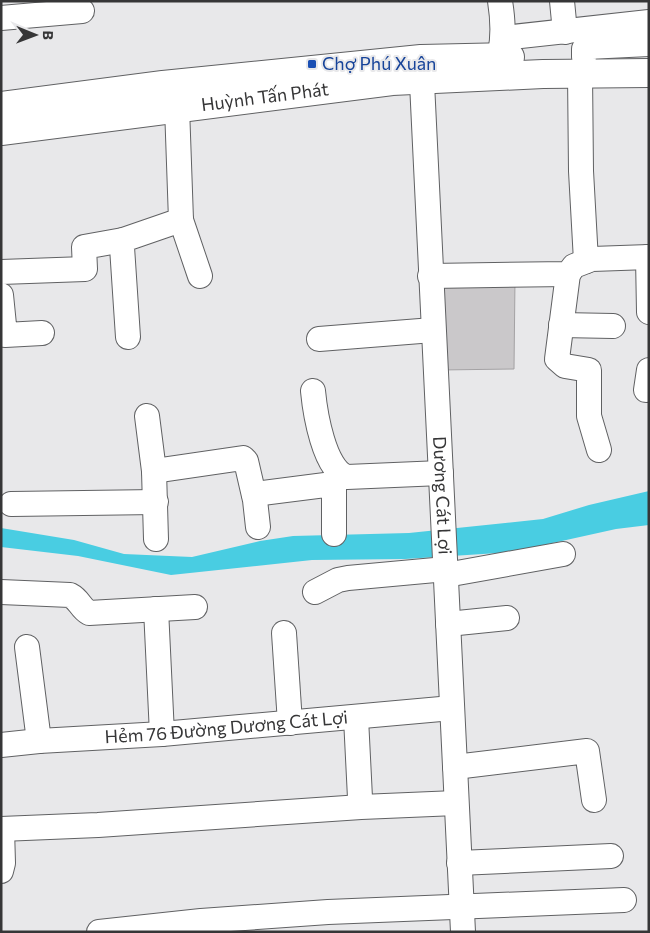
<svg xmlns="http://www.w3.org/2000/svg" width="650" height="933" font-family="Commissioner,sans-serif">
  <rect width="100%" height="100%" fill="#e8e8ea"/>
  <polygon fill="#49cde2" points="649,491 649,525 616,529 512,552 405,559 312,560 171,575 78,556 1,547 1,528 74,540 124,554 192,557 260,541 293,536 409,533 543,519 589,505"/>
  <polygon fill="#cac8ca" stroke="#a4a2a4" points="435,279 515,279 514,369 440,370"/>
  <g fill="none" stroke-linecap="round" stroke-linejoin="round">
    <g stroke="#606163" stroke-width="26">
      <g id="minor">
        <path d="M500,1C503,20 504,35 500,53"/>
        <polyline points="562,1 565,32"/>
        <polyline points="1,18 82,11"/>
        <polyline points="503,38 649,22"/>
        <polyline points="584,57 584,49 587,47 649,44"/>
        <path id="s1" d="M421,62L463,932"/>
        <polyline points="580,74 581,171 586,261"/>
        <polyline points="181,220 200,276"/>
        <polyline points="648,257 649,312"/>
        <polyline points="1,272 85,269 84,247 123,240"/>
        <polyline points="568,274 557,359 565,366 589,370 589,416 599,450"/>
        <polyline points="430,276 568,274 574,266 592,259 649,257"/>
        <polyline points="1,295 5,335 42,333"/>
        <polyline points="561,325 613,326"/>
        <polyline points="128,337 122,247 123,240 181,220 177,107"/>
        <polyline points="319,339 433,330"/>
        <polyline points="646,390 649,370"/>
        <path d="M313,391C315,412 324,470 347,477L441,473"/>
        <polyline points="147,416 154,471 156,539"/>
        <polyline points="154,471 243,458 246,461 255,500 258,527"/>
        <polyline points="254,494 333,484 334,488 334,534"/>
        <polyline points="11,504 156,502"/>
        <polyline points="446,575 563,554"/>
        <path d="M1,592L70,595C80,600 80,608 89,613L195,607"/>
        <polyline points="315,592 338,580 348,578 446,569"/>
        <polyline points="156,609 162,734"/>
        <polyline points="448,624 507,618"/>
        <polyline points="284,633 290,723"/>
        <polyline points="27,647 39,741"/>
        <polyline points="356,718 360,798"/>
        <path id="s2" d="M1,745L39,741L162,734L452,708"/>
        <polyline points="455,767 587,751 594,800"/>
        <polyline points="1,829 98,825 361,807 456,803"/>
        <polyline points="459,863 611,856"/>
        <polyline points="1,871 3,863 2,829"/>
        <polyline points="99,932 201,921 328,912 624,900"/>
      </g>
    </g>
    <g stroke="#606163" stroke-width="30">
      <g id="major">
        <polyline points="1,106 163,85 421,59 510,57"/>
        <path id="s3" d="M1,131L392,81L543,74L649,73"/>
      </g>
    </g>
    <use href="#minor" stroke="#fff" stroke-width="24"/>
    <use href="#major" stroke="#fff" stroke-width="28"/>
  </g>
  <rect fill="#1a4fb4" stroke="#e8e8ea" stroke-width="2" x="307" y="59" width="10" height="10" rx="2.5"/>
  <g text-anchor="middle" stroke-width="4" stroke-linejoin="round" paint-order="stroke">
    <g font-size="18" fill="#164399" stroke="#e8e8ea" text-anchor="start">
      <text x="322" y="70">Chợ Phú Xuân</text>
    </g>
    <g font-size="18" fill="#363637" stroke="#e8e8ea">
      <text dy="6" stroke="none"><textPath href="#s3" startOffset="266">Huỳnh Tấn Phát</textPath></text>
      <text dy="6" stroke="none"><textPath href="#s1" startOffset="434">Dương Cát Lợi</textPath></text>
      <text dy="6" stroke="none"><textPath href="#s2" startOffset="226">Hẻm 76 Đường Dương Cát Lợi</textPath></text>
    </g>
  </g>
  <rect width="650" height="933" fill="none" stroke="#363637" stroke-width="5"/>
  <g transform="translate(35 35) rotate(91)" stroke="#e8e8ea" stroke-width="4" paint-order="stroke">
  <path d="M0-4L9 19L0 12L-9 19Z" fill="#363637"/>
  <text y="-8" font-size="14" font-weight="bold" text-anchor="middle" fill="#363637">B</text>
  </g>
</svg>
